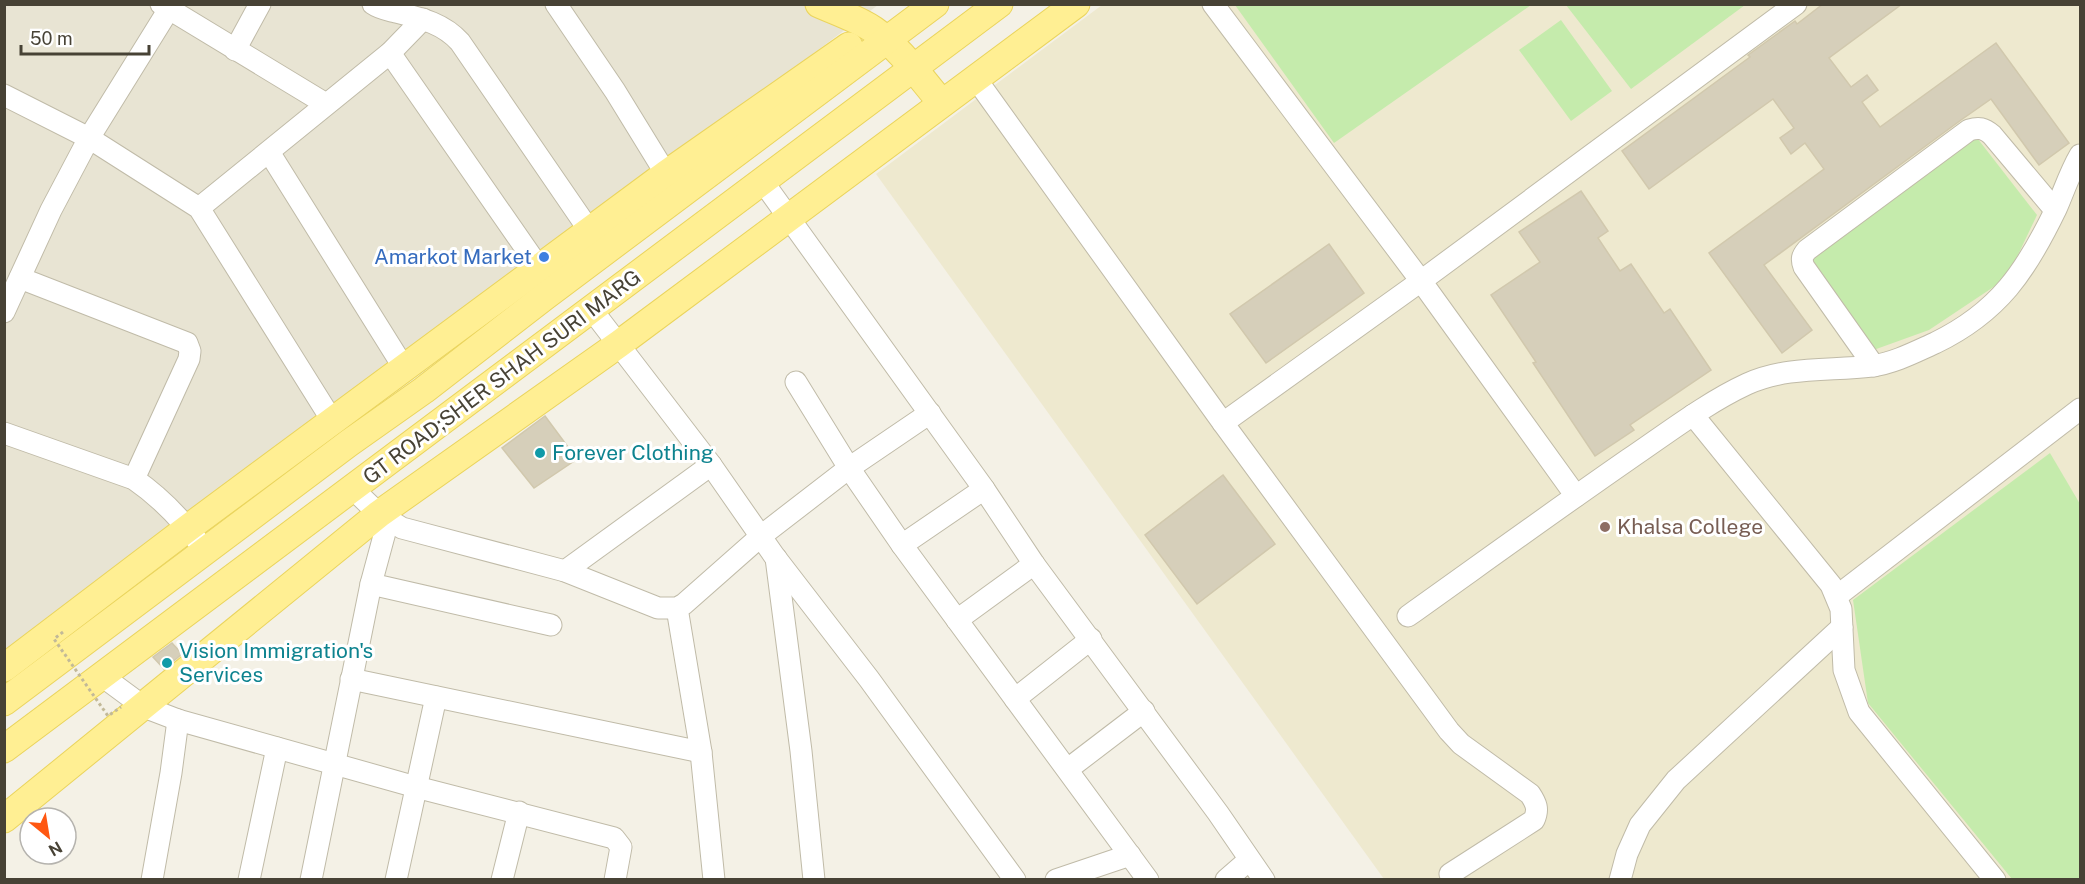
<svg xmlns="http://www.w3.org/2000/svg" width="2085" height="884" font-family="'Public Sans',sans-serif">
  <rect width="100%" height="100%" fill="#f4f1e6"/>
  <polygon fill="#e8e4d3" points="5,5 878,5 5,660"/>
  <polygon fill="#eee9cf" points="1102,5 2080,5 2080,879 1384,879 876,174"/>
  <g fill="#c5ebac">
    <polygon points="1235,5 1531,5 1334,143"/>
    <polygon points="1566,5 1745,5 1631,89"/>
    <polygon points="1561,20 1612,91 1571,121 1519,50"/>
    <polygon points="1974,134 2037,215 2007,278 1929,330 1868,352 1803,260"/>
    <polygon points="2050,453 2080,504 2080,879 2012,879 1868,703 1853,600"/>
  </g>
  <g fill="#d6cfba" stroke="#d1c8ad" stroke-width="1.5">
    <polygon points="1823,4 1902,4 1829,58 1851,87 1867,75 1878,90 1862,102 1880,127 1996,43 2069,143 2039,165 1991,99 1961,120 1764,265 1812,330 1782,353 1709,253 1824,169 1805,143 1791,154 1780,138 1794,128 1773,99 1649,189 1622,151 1750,57 1748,55 1795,21 1797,24"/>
    <polygon points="1581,191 1608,231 1598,238 1620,271 1631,264 1664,313 1670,309 1711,370 1630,425 1634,430 1595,456 1533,363 1536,362 1491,295 1540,262 1519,232"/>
    <polygon points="1329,244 1364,293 1266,363 1230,314"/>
    <polygon points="545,416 577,459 534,488 502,448"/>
    <polygon points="1223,475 1275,544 1197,604 1145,535"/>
    <polygon points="172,643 182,654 164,669 153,657"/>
  </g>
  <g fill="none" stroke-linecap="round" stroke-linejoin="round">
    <g stroke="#c0bba8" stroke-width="23">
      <g id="minor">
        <polyline points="161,4 326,104"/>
        <path d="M373,4C380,9 388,10 396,12C420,18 443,23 460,42L589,230"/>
        <polyline points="556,4 615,91 666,174"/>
        <polyline points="1213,4 1421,281 1576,496"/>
        <polyline points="235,50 260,4"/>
        <polyline points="390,53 540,269"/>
        <path d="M976,79L1223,423L1449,731L1461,744L1530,794C1536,803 1539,809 1534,820L1450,874"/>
        <polyline points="4,95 89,138 199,208 333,422"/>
        <polyline points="269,152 404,368"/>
        <polyline points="763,182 984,489 1034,564 1218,813 1264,880"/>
        <polyline points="199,208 390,53 423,19"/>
        <polyline points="20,278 187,343 190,351 189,359 134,479"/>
        <polyline points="592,310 711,465 775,557 869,679 1015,880"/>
        <polyline points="4,312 51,210 89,138 169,9"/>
        <path d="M1874,366L1804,267C1801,259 1802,256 1807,250L1969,130C1979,127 1984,128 1992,135L2055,210"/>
        <polyline points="796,382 849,468 902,545 1148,880"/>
        <polyline points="1693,415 1831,585 1841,609 1844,670 1859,712 1995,880"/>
        <polyline points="1223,423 1421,281 1796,4"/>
        <path d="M4,433L134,479C163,499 185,523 205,551"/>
        <polyline points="353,489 379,514 402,528 565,571 658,608 677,608 684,604 761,536 849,468 930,413"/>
        <polyline points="902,545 984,489"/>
        <polyline points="776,558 801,751 814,880"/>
        <polyline points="565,571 711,465"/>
        <polyline points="371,584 551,625"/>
        <polyline points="1837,596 2080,409"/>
        <polyline points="677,608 701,752 714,880"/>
        <path d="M1408,616C1481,564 1554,511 1629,459C1666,434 1706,403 1747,384C1787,366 1829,371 1872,366C1894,363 1915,352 1935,343C1999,312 2026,271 2056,209C2064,191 2070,172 2080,155"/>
        <polyline points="957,620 1034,564"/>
        <polyline points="102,676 144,707 178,720 416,787 614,838 621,847 615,880"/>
        <polyline points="351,679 701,752"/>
        <polyline points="1015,699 1091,639"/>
        <polyline points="1068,769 1144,711"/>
        <polyline points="152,880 171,773 178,720"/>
        <polyline points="249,880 277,748"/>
        <polyline points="311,880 371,584 388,521"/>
        <polyline points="396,880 436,697"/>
        <polyline points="502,880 519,812"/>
        <polyline points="1056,880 1130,855"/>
        <polyline points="1226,880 1249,860"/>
        <polyline points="1620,880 1627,854 1640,825 1676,780 1842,627"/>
      </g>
    </g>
    <g stroke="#ead45d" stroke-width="29">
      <g id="major">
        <path d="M819,4C837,12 858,19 874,30C901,49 921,79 942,103"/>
        <polyline points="4,668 188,528 666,174 849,46"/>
        <polyline points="4,702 349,443 424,390 544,297 935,4"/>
        <polyline points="4,749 999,4"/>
        <polyline points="4,819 379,514 619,344 1076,4"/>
      </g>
    </g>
    <use href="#minor" stroke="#fff" stroke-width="21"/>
    <use href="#major" stroke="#ffef93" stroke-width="27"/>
    <polyline stroke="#c2b998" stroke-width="3" stroke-dasharray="3 3" stroke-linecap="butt" points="63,632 54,639 108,716 121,707"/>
  </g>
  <circle fill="#3f7fe0" stroke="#fff" stroke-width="2" cx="544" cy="257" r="6"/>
  <g fill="#0f9aa8" stroke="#fff" stroke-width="2">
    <circle cx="540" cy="453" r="6"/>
    <circle cx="167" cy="663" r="6"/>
  </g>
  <circle fill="#8d6e63" stroke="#fff" stroke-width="2" cx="1605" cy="527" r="6"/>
  <g text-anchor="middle" stroke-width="6" stroke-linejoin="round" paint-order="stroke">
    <g font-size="21" fill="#366cbe" stroke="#fff" text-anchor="end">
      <text x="532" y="264">Amarkot Market</text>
    </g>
    <g font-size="21" fill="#474235" stroke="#fff">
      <text transform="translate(502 377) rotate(-37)" y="7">GT ROAD;SHER SHAH SURI MARG</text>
    </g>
    <g font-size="21" fill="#0d838f" stroke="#fff" text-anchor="start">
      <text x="552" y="460">Forever Clothing</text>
      <text x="179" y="658">Vision Immigration's<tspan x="179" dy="24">Services</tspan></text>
    </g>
    <g font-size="21" fill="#785e54" stroke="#fff" text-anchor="start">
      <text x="1617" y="534">Khalsa College</text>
    </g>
  </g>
  <rect width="2085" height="884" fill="none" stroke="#474235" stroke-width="12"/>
  <g transform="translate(48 836) rotate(150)"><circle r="28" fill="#ffffff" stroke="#b5b3ae" stroke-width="1.5"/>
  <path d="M0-4.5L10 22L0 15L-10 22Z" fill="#ff5711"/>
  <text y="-9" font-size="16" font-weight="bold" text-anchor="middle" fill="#474235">N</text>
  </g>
  <path d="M21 45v9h128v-9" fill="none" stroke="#474235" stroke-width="3"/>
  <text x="30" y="45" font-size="18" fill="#474235" stroke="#ffffff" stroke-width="4.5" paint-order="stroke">50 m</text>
</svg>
